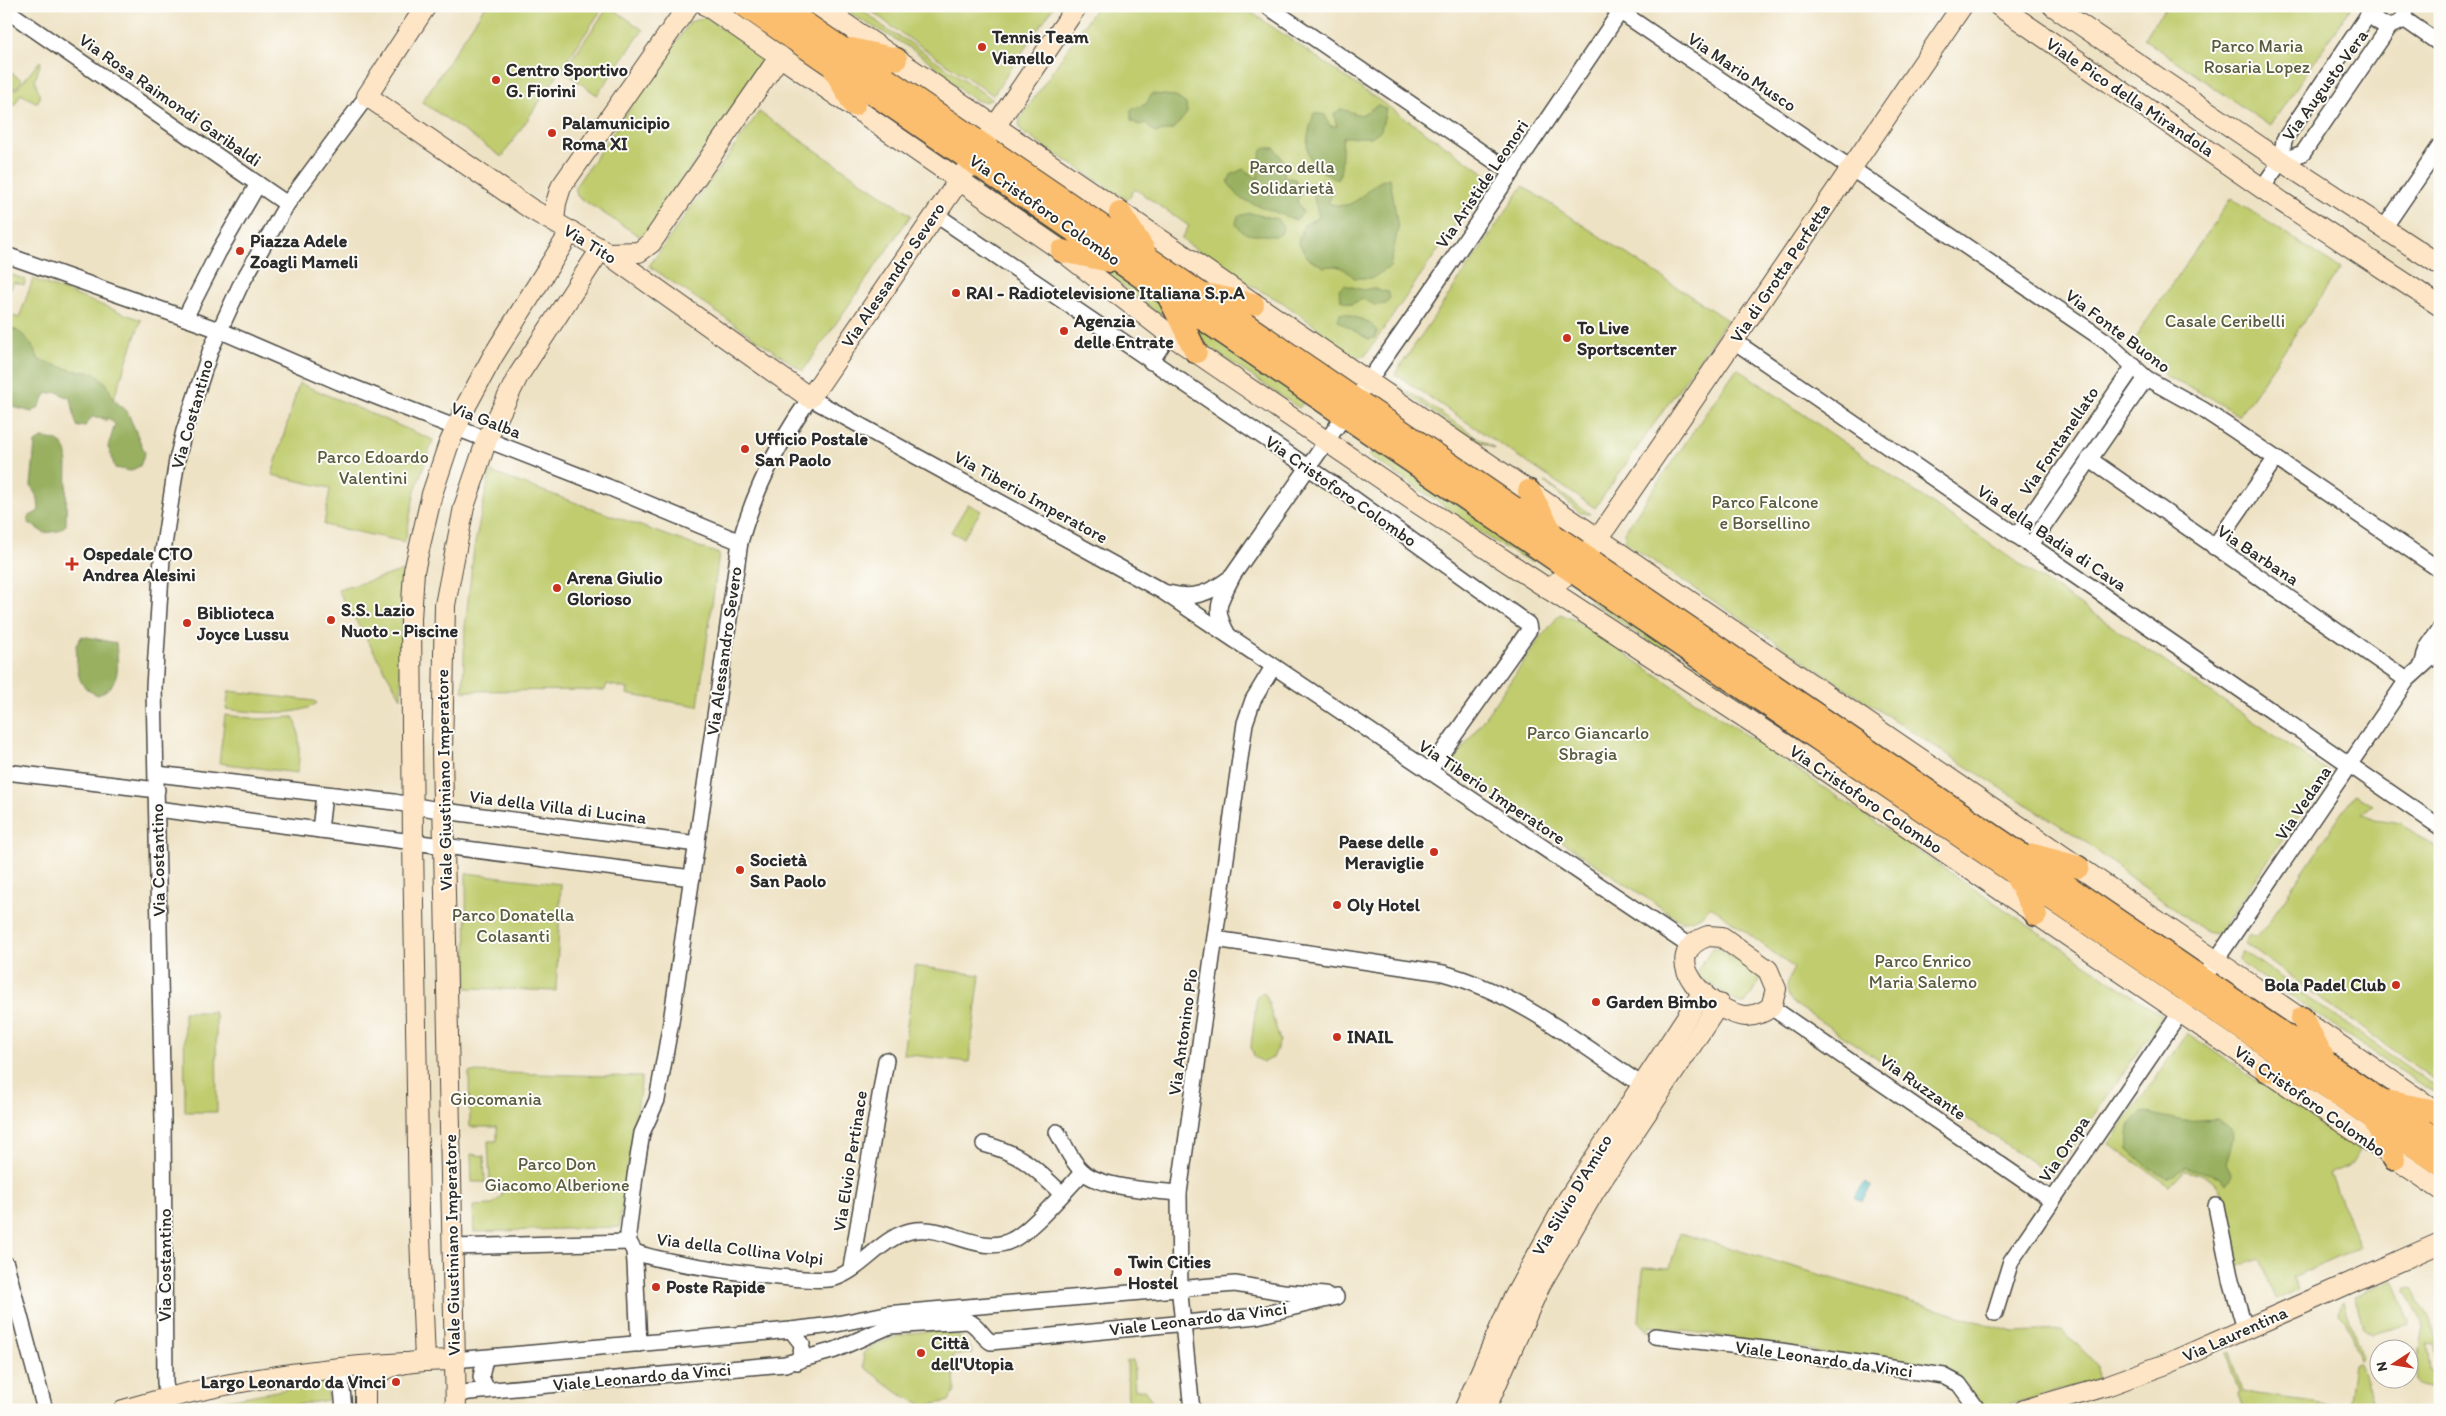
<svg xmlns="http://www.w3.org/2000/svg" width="2446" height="1416" font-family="Itim,sans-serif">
  <rect width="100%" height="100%" fill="#fdfcf7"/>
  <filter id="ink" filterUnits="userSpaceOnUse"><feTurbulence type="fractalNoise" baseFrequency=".02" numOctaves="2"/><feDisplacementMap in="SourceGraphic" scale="10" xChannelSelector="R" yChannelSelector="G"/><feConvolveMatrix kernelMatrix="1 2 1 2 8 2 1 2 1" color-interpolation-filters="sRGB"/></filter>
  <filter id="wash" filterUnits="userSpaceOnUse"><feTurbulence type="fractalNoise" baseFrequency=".0096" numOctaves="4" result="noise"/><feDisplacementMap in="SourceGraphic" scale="20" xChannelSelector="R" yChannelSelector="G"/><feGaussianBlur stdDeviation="1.12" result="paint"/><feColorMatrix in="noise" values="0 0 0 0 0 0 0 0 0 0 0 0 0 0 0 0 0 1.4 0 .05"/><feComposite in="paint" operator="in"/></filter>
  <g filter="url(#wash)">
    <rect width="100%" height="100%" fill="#eee2c4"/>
    <g fill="#c0cc6e" stroke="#767c4c" fill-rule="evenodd">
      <polygon points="485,6 604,6 502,157 422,102"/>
      <polygon points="609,6 643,30 597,95 563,71"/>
      <path d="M839,6H858L890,32L909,42L992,99C973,111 951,78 938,68C908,43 871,28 839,6Z"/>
      <polygon points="865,6 1054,6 993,95 895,29"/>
      <polygon points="1097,6 1242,6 1489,176 1365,356 1357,358 1350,356 1314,325 1282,302 1242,281 1181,239 1189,226 1135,189 1127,200 1022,132 1019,127 1020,119"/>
      <polygon points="2166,6 2352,6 2270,126 2144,39"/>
      <polygon points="705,17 759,54 763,64 647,233 639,236 577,196 575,187 690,22"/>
      <polygon points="40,61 41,62 35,80 40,97 37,103 21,94 12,109 6,105 6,85 16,90"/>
      <polygon points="6,69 22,80 16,88 6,83"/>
      <polygon points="759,112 911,215 803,371 649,266"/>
      <polygon points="1523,186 1727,320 1595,508 1395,374"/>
      <polygon points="1002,192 1067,236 1063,242 999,197"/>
      <polygon points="2231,198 2340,269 2239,416 2208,396 2166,377 2133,341"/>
      <polygon points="1088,260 1111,266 1167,306 1160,315"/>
      <polygon points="6,273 26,280 24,285 14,282 11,288 6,286"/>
      <polygon points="33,279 141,320 106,421 6,356 6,313 19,318"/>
      <polygon points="1185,317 1305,400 1299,408 1201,342"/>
      <polygon points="1737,368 2016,562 2329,772 2221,930 2215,934 2206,932 2130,877 2083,840 1906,728 1626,543 1624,532"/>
      <polygon points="1394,382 1495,449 1465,434 1395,386"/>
      <polygon points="299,383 433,440 415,491 405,542 324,525 330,488 272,475"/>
      <polygon points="1375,447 1535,557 1531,562 1495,542 1443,505 1369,456"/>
      <polygon points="490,472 719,554 698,706 630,695 627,694 628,689 607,684 605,690 463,691 465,627 474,548"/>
      <polygon points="1545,482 1590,514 1580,513"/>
      <polygon points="968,504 981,511 963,538 951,532"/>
      <polygon points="1621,562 2052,856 2034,852 1617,567"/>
      <polygon points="402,571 401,698 338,590"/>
      <polygon points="1593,596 2014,883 2021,896 1590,601"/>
      <path d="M1560,614L1575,620L2163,1016L2052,1175L1793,1003C1783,990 1787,981 1794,968L1711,906C1702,916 1696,921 1681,921L1450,767L1539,640Z"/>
      <path d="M229,691L315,701L317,703C298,718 249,712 226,709Z"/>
      <path d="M225,715L259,719L293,717C301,726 300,761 297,773L219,763Z"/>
      <polygon points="2355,794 2373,805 2362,813 2375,819 2401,823 2440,850 2440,1084 2244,943 2249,935 2255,938 2266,926"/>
      <polygon points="466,873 561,884 556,991 467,988"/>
      <polygon points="1717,947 1760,976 1760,981 1745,1004 1740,1004 1698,976 1697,971 1712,948"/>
      <polygon points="2242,950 2440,1090 2440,1097 2241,963 2239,958"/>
      <polygon points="915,966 980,975 969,1062 903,1054"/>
      <polygon points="1263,992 1266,995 1280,1041 1273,1058 1263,1062 1254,1057 1251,1047 1257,996"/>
      <polygon points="184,1012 214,1012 216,1018 217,1112 185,1112"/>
      <path d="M2187,1033L2302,1112L2361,1149L2351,1165L2330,1174L2359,1247L2293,1277L2298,1289L2275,1300L2261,1258L2238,1265C2235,1248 2228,1194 2216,1183C2207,1175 2196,1172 2185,1170L2170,1186L2109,1144Z"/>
      <polygon points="469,1072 642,1077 619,1227 474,1232 473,1206 492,1205 502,1196 502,1188 499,1188 498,1182 490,1183 488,1141 497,1141 497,1127 470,1127"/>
      <polygon points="471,1154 484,1156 485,1182 472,1182"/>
      <polygon points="1680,1233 2013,1332 2063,1330 2097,1365 2098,1379 1992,1410 1984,1410 1966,1385 1793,1347 1650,1326 1648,1332 1639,1322 1643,1267 1670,1268"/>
      <polygon points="2393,1280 2410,1324 2372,1334 2363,1328 2355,1296"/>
      <path d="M2411,1287L2414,1288C2418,1308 2425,1308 2431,1324C2438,1342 2440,1364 2440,1383C2432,1389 2421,1389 2415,1381L2423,1331L2422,1323L2405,1291L2406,1288ZM2427,1344L2434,1345L2437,1372L2430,1371Z"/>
      <polygon points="2344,1301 2362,1359 2359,1360 2346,1320 2339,1313 2341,1303"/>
      <path d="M931,1331C949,1332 965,1334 973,1353L953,1356L955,1391L949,1401L925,1406L898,1393L864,1367L863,1353C884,1338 904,1333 931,1331Z"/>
      <polygon points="2229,1351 2242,1392 2348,1407 2354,1364 2360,1363 2375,1410 2244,1410 2237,1394 2239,1393 2226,1352"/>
      <polygon points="1133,1360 1135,1390 1144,1390 1154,1403 1163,1406 1175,1403 1176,1410 1128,1409 1127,1361"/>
      <polygon points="327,1382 328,1400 264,1410 189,1410 188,1407"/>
    </g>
    <g fill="#98b061" stroke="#626e46">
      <polygon points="1152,94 1175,96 1186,104 1187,113 1174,129 1155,133 1146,123 1139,125 1131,121 1131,110 1146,104"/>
      <path d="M1378,105L1386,109L1381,130L1371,137H1343C1341,150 1343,170 1338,180C1302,163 1303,149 1314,113L1325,115L1330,126H1337L1334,114L1341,109L1361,115Z"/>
      <polygon points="1263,148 1275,148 1285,164 1284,177 1295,179 1301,194 1297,201 1303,213 1296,220 1241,199 1228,183 1231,175 1243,169 1258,179 1258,164"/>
      <path d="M1390,178L1398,228L1390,267L1372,278H1354C1344,268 1339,264 1324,267L1308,258L1298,242L1304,225L1319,217L1312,191L1313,183L1326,182L1333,193L1328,203C1361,214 1362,184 1390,178Z"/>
      <path d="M1250,213L1277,219L1283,227L1281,234C1274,237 1271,236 1264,235C1250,235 1244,236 1236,224L1238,216Z"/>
      <polygon points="1344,285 1364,290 1372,288 1388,292 1390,298 1386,304 1375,305 1363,299 1351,304 1341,300 1339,290"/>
      <path d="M1345,313C1359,320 1367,318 1377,331L1375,338L1368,339L1338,321L1340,314Z"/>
      <path d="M6,327C25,331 32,344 39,360L71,370L95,373L107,384L113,399L127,411L145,453L140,466L130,471L115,468L108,447L115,424L108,418L92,417L85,426L78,427C73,418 74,409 71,399L57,392L46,394L38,408L32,412L6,405Z"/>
      <path d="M42,438C55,440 63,440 67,454L66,525L58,531L44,533L29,523L28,517L39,511L38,499L31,486L35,443Z"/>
      <path d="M82,636L116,643C118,666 122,684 98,695C74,687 78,667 76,645Z"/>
      <path d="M2143,1112L2183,1121L2217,1119L2232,1129L2233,1139L2226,1163L2232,1175L2226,1184L2221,1177L2186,1167L2168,1178L2148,1167L2128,1149C2127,1131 2128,1123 2143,1112Z"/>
    </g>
    <polygon fill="#49b8c0" stroke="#3a7276" points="1865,1182 1872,1186 1862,1202 1854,1197"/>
  </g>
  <g filter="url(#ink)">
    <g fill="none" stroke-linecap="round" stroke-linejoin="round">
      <g stroke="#484642" stroke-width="18">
        <g id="street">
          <polyline points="1267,6 1512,173"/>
          <polyline points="1612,6 2107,342 2146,378 2202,409 2234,430 2440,570"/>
          <path d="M2369,6C2371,25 2391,31 2404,19L2405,6"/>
          <polyline points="6,10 287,204"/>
          <polyline points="2404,19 2440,44"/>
          <polyline points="2281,161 2303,153 2390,26"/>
          <polyline points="2262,188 2281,161 2284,140 2370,12"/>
          <polyline points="935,214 1346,493 1528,624 1529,630 1429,771"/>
          <polyline points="2384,228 2440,146"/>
          <polyline points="6,255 219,330 339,382 608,487 740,542"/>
          <polyline points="185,318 218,253 258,184"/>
          <polyline points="1734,341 2440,827"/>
          <polyline points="1151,362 1169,334"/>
          <polyline points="2089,459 2407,680"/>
          <polyline points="2017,536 2134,366"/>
          <polyline points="2030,546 2146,378"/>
          <polyline points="2214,547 2271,465"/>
          <path d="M1168,593C1194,600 1210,593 1230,578"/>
          <path d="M1228,635C1212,607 1220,602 1233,575L1423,303L1624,6"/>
          <polyline points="2422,666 2427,648 2440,629"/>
          <polyline points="6,772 157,790"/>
          <polyline points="157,774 394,802 444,811 697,844"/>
          <polyline points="157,809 692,878"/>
          <polyline points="320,830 324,795"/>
          <path d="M1215,939L1443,973C1522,995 1584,1047 1651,1091"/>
          <polyline points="1771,1007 2052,1200"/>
          <path d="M1057,1132C1065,1145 1071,1161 1082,1171C1100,1188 1154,1191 1179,1193"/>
          <path d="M984,1144C1022,1154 1034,1167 1062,1194"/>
          <polyline points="2216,1206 2231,1280 2245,1329"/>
          <polyline points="452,1247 629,1242"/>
          <path d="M634,1251C653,1263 814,1285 835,1278C865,1268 883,1234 916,1230C948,1226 981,1256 1012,1240C1031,1231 1067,1189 1083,1172"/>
          <polyline points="6,1264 45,1410"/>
          <polyline points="851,1268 886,1060"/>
          <polyline points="1995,1313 2011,1261 2407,680 2440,650"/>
          <polyline points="791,1330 802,1344 801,1353 797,1362"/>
          <polyline points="1655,1336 1781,1351 1944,1376 1959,1384 1978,1410"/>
          <path d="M639,1344L635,1263L634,1251L629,1242L628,1234L635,1176L642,1133L657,1100L671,1022L740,542C755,489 778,443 810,398L1162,591L1691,947"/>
          <polyline points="485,1359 481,1377 487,1390"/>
          <polyline points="454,1360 791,1330 832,1325 886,1314 1235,1284 1283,1292 1325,1295"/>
          <polyline points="340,1367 344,1410"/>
          <path d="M455,1395L470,1392L785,1364L835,1350L890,1326L967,1321C978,1324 981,1336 991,1342L1257,1316L1336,1297"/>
          <polyline points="168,1410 165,1382 163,1121 154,687 162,558 177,460 184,431 211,349 240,286 287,204 367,96"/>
          <polyline points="1192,1410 1180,1295 1179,1193 1245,723 1253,700 1273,667"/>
        </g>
      </g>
      <g stroke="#484642" stroke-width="22">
        <g id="secondary">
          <polyline points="426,6 367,96 531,209 601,249 810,398 966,170"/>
          <polyline points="707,6 1062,251 1169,334 1414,501 1808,759 2440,1189"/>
          <polyline points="819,6 2436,1111"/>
          <polyline points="1999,6 2282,202 2440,306"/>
          <polyline points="2053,6 2281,161 2440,265"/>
          <polyline points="988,137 1077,6"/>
          <polyline points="554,221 556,203 561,187 688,6"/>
          <polyline points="607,253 639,252 651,243 780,56"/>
          <polyline points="1548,589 1572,571 1598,539 1962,6"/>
          <path d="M1708,936L1722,937L1768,970L1776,989L1771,1007C1764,1012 1756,1016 1746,1016C1713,1014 1652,956 1708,936Z"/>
          <polyline points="425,1361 419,1211 413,842 411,619 414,571 432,494 448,446 467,404 493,356 571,231"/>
          <path d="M123,1410C215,1383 309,1368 405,1363"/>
          <path d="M365,1410V1386C383,1359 425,1361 454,1360"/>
          <polyline points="456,1410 442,753 445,605 464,507 487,439 518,376 601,249"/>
          <polyline points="1464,1410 1511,1303 1568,1199 1703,992"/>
          <polyline points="1485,1410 1540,1285 1594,1192 1719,1004"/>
          <polyline points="2024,1410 2106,1386 2169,1363 2440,1243"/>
        </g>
      </g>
      <g stroke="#484642" stroke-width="25">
        <g id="primary">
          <polyline points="745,6 2440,1164"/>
          <polyline points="780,6 2440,1141"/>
          <polyline points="851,49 896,59"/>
          <polyline points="834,69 854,105"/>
          <polyline points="1120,213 1144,250"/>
          <polyline points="1062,251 1110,261"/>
          <polyline points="1210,295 1253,304"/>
          <polyline points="1170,299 1196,352"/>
          <polyline points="1529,491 1550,529"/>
          <polyline points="2034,855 2078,867"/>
          <polyline points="2017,878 2036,915"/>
          <polyline points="2302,1018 2323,1057"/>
          <polyline points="2266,1070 2305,1075"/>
          <polyline points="2390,1102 2436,1111 2440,1114"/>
          <polyline points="2375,1122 2394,1159"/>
        </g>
      </g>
      <use href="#street" stroke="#fff" stroke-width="15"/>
      <use href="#secondary" stroke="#fde5c5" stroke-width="20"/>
      <use href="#primary" stroke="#fbbe6e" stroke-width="22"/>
    </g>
  </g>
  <g fill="#c8321e" stroke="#fdfcf7" stroke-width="2">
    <circle cx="982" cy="47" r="5"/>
    <circle cx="496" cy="80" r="5"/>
    <circle cx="552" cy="133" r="5"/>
    <circle cx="240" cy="251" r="5"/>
    <circle cx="956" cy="293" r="5"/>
    <circle cx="1064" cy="331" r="5"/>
    <circle cx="1567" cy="338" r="5"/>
    <circle cx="745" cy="449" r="5"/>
    <path d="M69.5 556.5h5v5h5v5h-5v5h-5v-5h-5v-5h5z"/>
    <circle cx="557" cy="588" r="5"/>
    <circle cx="331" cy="620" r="5"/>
    <circle cx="187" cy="623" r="5"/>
    <circle cx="1434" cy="852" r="5"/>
    <circle cx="740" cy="870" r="5"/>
    <circle cx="1337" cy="905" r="5"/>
    <circle cx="2396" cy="985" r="5"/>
    <circle cx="1596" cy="1002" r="5"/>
    <circle cx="1337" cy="1037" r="5"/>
    <circle cx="1118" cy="1272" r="5"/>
    <circle cx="656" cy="1287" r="5"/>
    <circle cx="921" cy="1353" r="5"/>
    <circle cx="396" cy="1382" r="5"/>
  </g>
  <g text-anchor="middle" stroke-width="4" stroke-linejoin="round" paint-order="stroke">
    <g font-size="18" font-weight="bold" fill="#2b2b2b" stroke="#fdfcf7" text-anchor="start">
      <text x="992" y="43">Tennis Team<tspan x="992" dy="21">Vianello</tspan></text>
      <text x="506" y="76">Centro Sportivo<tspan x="506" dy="21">G. Fiorini</tspan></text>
      <text x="562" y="129">Palamunicipio<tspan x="562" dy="21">Roma XI</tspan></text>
      <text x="250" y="247">Piazza Adele<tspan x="250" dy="21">Zoagli Mameli</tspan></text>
      <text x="966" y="299">RAI - Radiotelevisione Italiana S.p.A</text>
      <text x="1074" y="327">Agenzia<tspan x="1074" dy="21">delle Entrate</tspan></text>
      <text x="1577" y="334">To Live<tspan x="1577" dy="21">Sportscenter</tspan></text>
      <text x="755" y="445">Ufficio Postale<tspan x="755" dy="21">San Paolo</tspan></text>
      <text x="83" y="560">Ospedale CTO<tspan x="83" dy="21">Andrea Alesini</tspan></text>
      <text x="567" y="584">Arena Giulio<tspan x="567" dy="21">Glorioso</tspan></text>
      <text x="341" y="616">S.S. Lazio<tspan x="341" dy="21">Nuoto - Piscine</tspan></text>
      <text x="197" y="619">Biblioteca<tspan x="197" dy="21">Joyce Lussu</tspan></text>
      <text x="1424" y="848" text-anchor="end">Paese delle<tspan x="1424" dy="21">Meraviglie</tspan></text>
      <text x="750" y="866">Società<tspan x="750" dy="21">San Paolo</tspan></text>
      <text x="1347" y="911">Oly Hotel</text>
      <text x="2386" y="991" text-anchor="end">Bola Padel Club</text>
      <text x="1606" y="1008">Garden Bimbo</text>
      <text x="1347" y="1043">INAIL</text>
      <text x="1128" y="1268">Twin Cities<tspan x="1128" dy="21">Hostel</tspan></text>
      <text x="666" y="1293">Poste Rapide</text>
      <text x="931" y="1349">Città<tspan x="931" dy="21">dell'Utopia</tspan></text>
      <text x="386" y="1388" text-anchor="end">Largo Leonardo da Vinci</text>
    </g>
    <g font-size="18" fill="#585b3f" stroke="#fdfcf7">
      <text x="2257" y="52">Parco Maria<tspan x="2257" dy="21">Rosaria Lopez</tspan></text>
      <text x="1292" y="173">Parco della<tspan x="1292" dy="21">Solidarietà</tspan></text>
      <text x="2225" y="327">Casale Ceribelli</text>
      <text x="373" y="463">Parco Edoardo<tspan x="373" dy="21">Valentini</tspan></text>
      <text x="1765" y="508">Parco Falcone<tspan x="1765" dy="21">e Borsellino</tspan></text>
      <text x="1588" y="739">Parco Giancarlo<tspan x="1588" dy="21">Sbragia</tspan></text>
      <text x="513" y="921">Parco Donatella<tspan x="513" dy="21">Colasanti</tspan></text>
      <text x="1923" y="967">Parco Enrico<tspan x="1923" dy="21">Maria Salerno</tspan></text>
      <text x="496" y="1105">Giocomania</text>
      <text x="557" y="1170">Parco Don<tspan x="557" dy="21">Giacomo Alberione</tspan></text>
    </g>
    <g font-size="18" fill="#2b2b2b" stroke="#fdfcf7">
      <text transform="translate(1742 72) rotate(34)" y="6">Via Mario Musco</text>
      <text transform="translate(2325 85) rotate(-54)" y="6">Via Augusto Vera</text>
      <text transform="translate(2130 97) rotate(34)" y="6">Viale Pico della Mirandola</text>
      <text transform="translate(170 100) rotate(35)" y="6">Via Rosa Raimondi Garibaldi</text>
      <text transform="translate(1482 184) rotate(-56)" y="6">Via Aristide Leonori</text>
      <text transform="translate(1045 210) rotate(35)" y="6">Via Cristoforo Colombo</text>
      <text transform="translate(590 244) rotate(32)" y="6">Via Tito</text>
      <text transform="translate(1780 273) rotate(-56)" y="6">Via di Grotta Perfetta</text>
      <text transform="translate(893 275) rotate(-56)" y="6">Via Alessandro Severo</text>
      <text transform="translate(2118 331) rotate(37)" y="6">Via Fonte Buono</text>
      <text transform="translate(192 414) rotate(-74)" y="6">Via Costantino</text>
      <text transform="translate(486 420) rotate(21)" y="6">Via Galba</text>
      <text transform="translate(2059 441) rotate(-56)" y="6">Via Fontanellato</text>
      <text transform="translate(1341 491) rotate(35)" y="6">Via Cristoforo Colombo</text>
      <text transform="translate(1031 497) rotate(29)" y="6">Via Tiberio Imperatore</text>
      <text transform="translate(2052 538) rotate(34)" y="6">Via della Badia di Cava</text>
      <text transform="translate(2258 555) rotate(34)" y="6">Via Barbana</text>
      <text transform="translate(724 651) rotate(-82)" y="6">Via Alessandro Severo</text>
      <text transform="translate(444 780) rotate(-91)" y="6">Viale Giustiniano Imperatore</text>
      <text transform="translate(1492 792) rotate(34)" y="6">Via Tiberio Imperatore</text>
      <text transform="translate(1866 799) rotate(34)" y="6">Via Cristoforo Colombo</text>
      <text transform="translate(2303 803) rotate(-56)" y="6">Via Vedana</text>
      <text transform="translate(558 807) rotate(7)" y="6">Via della Villa di Lucina</text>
      <text transform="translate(158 860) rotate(-91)" y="6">Via Costantino</text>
      <text transform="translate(1183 1032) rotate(-82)" y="6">Via Antonino Pio</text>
      <text transform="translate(1923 1087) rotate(35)" y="6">Via Ruzzante</text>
      <text transform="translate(2310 1101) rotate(35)" y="6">Via Cristoforo Colombo</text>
      <text transform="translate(2064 1149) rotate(-56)" y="6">Via Oropa</text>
      <text transform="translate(850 1161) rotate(-81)" y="6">Via Elvio Pertinace</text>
      <text transform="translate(1572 1195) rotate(-59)" y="6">Via Silvio D'Amico</text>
      <text transform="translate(452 1245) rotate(-91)" y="6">Viale Giustiniano Imperatore</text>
      <text transform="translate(740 1249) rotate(7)" y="6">Via della Collina Volpi</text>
      <text transform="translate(165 1265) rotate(-90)" y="6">Via Costantino</text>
      <text transform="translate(1198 1319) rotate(-7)" y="6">Viale Leonardo da Vinci</text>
      <text transform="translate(2235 1334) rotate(-24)" y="6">Via Laurentina</text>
      <text transform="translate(1824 1359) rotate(8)" y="6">Viale Leonardo da Vinci</text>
      <text transform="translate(642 1377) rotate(-5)" y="6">Viale Leonardo da Vinci</text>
    </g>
  </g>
  <rect width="2446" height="1416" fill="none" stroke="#fdfcf7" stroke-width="25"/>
  <g transform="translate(2394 1364) rotate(258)"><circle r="24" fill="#fdfcf7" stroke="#a9a8a5"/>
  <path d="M0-4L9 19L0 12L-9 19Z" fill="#c8321e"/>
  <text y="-8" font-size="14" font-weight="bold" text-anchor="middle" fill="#2b2b2b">N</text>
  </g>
</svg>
